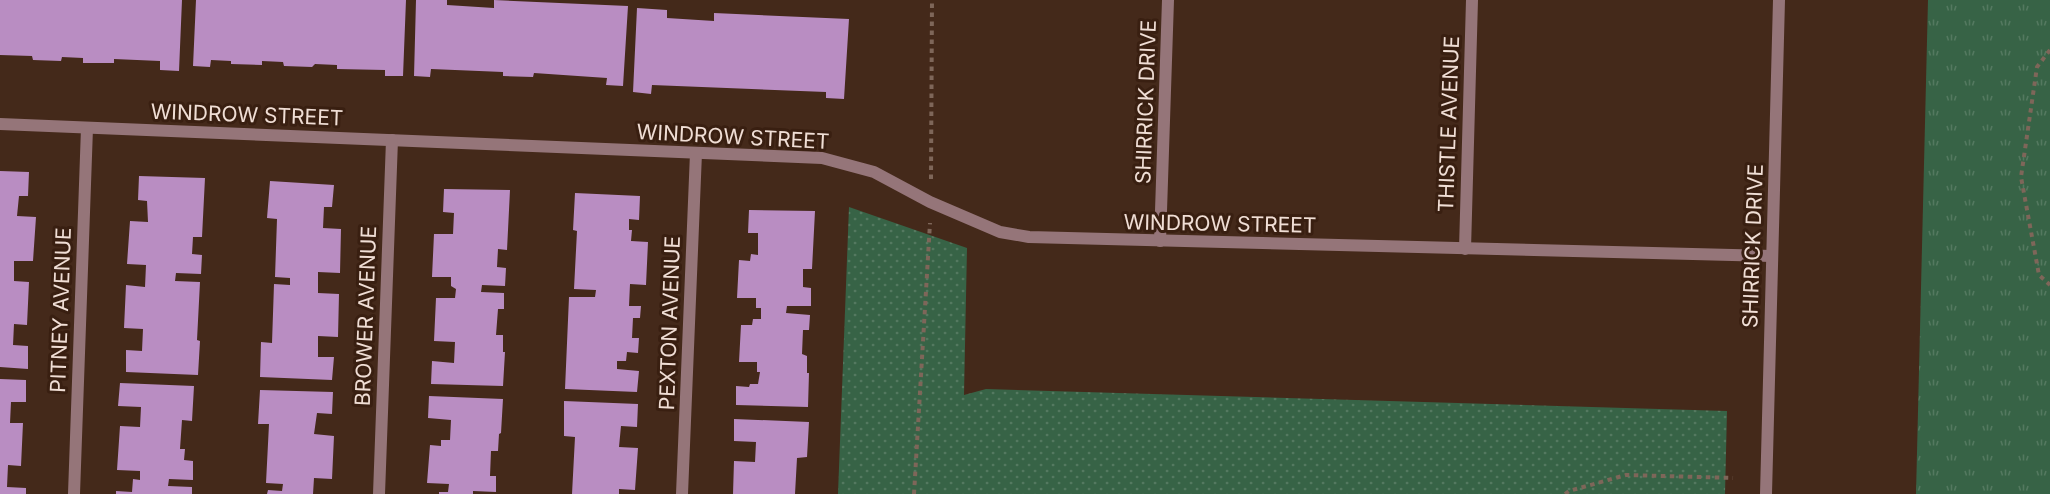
<svg xmlns="http://www.w3.org/2000/svg" width="2050" height="494" font-family="Inter,sans-serif">
  <defs>
    <pattern id="grass-tufts" width="24" height="20" patternUnits="userSpaceOnUse" patternTransform="scale(1.5)"><rect width="24" height="20" fill="#376346"/><path d="M3 7l-1-3M5 7V3M7 7l1-3M15 17l-1-3M17 17v-4M19 17l1-3" fill="none" stroke="#547960"/></pattern>
    <pattern id="park-dots" width="8" height="8" patternUnits="userSpaceOnUse" patternTransform="scale(1.5)"><rect width="8" height="8" fill="#376346"/><path d="M2 2h.1M6 6h.1" fill="none" stroke="#547960" stroke-width="1.8" stroke-linecap="round"/></pattern>
  </defs>
  <rect width="100%" height="100%" fill="#44291a"/>
  <polygon fill="url(#grass-tufts)" points="1928,0 2050,0 2050,494 1916,494"/>
  <polygon fill="url(#park-dots)" points="849,207 967,248 964,395 986,389 1727,411 1725,494 838,494"/>
  <g fill="#b98dc2">
    <polygon points="0,0 182,0 179,71 160,70 160,61 114,59 114,63 83,63 83,58 62,57 61,61 33,60 32,56 0,55"/>
    <polygon points="196,0 406,0 403,76 385,76 385,70 337,69 337,65 315,64 312,67 284,66 283,62 262,61 262,65 231,64 231,61 211,60 210,67 193,66"/>
    <polygon points="416,0 447,0 447,5 494,8 494,0 628,6 623,86 606,85 607,78 534,73 533,77 503,76 503,72 431,69 430,77 414,76"/>
    <polygon points="637,8 667,10 667,18 714,21 714,13 849,19 844,99 826,98 826,92 652,85 651,94 633,92"/>
    <polygon points="0,171 29,172 28,196 19,196 17,216 36,217 33,261 14,261 14,281 29,282 27,325 14,324 13,345 28,346 28,369 0,367"/>
    <polygon points="139,176 205,178 202,237 193,237 192,254 202,255 201,274 176,273 175,281 200,282 197,340 200,341 198,375 126,372 126,350 142,351 143,329 124,328 126,285 145,287 146,265 127,264 130,221 148,222 147,201 138,200"/>
    <polygon points="270,181 334,185 332,207 324,207 323,228 341,229 340,273 318,272 318,293 339,294 338,337 318,336 318,357 334,357 332,380 260,377 261,342 272,343 274,284 290,285 290,278 275,277 277,219 267,218"/>
    <polygon points="444,189 510,190 507,250 498,249 497,267 506,268 505,286 482,285 481,292 504,293 504,309 498,309 496,335 503,335 503,352 505,352 503,386 431,384 432,361 454,363 455,342 434,341 436,298 455,298 456,289 451,286 451,277 432,277 434,234 453,234 454,213 443,212"/>
    <polygon points="575,193 640,196 639,220 629,219 629,230 632,230 631,241 648,242 646,285 630,284 629,306 641,306 640,318 633,318 632,338 639,338 638,353 627,352 626,361 617,361 617,369 639,371 637,392 565,389 569,297 595,297 596,290 574,289 577,231 573,230"/>
    <polygon points="749,210 815,211 812,269 803,269 803,287 811,288 811,306 787,306 786,313 810,315 809,330 803,330 802,354 807,356 807,373 809,373 808,407 736,405 736,386 749,387 750,384 758,384 760,372 757,372 757,362 739,362 741,325 752,325 753,319 761,319 761,308 756,308 756,298 737,298 739,260 750,261 751,254 758,255 758,233 748,233"/>
    <polygon points="0,379 26,380 26,402 11,402 10,423 23,423 21,466 8,465 7,487 26,488 26,494 0,494"/>
    <polygon points="120,383 194,386 192,421 182,420 180,449 185,449 184,460 193,461 193,480 169,479 168,486 192,487 192,494 116,494 116,491 132,492 133,479 140,480 140,471 117,470 120,426 140,427 141,407 118,406"/>
    <polygon points="260,390 333,392 332,414 317,413 314,434 334,436 332,479 314,478 313,494 267,494 268,490 282,491 283,484 266,483 269,424 258,424"/>
    <polygon points="429,396 503,399 501,433 499,434 498,451 491,451 490,476 496,476 496,492 473,491 473,494 439,494 439,492 448,492 449,484 427,483 430,445 441,446 441,440 450,440 451,420 428,418"/>
    <polygon points="564,401 638,404 637,427 621,426 619,447 638,448 635,490 619,489 619,494 572,494 575,437 564,436"/>
    <polygon points="734,419 809,422 807,457 797,458 795,494 733,494 734,461 755,462 756,442 734,441"/>
  </g>
  <g fill="none" stroke-linecap="round" stroke-linejoin="round">
    <g stroke="#7e6659" stroke-width="4" stroke-dasharray="4.5 4.5" stroke-linecap="butt">
      <polyline points="2050,50 2037,67 2021,177 2039,275 2050,285"/>
      <polyline points="931,179 932,0"/>
      <polyline points="914,494 930,223"/>
      <polyline points="1565,494 1569,491 1626,475 1733,478"/>
    </g>
    <g stroke="#957579" stroke-width="12">
      <polyline points="0,124 822,158 874,172 930,202 1000,232 1029,237 1772,256"/>
      <polyline points="1160,241 1168,0"/>
      <polyline points="1465,249 1472,0"/>
      <polyline points="74,494 87,128"/>
      <polyline points="379,494 392,140"/>
      <polyline points="682,494 696,153"/>
      <polyline points="1766,494 1779,0"/>
    </g>
  </g>
  <g text-anchor="middle" stroke-width="6" stroke-linejoin="round" paint-order="stroke">
    <g font-size="21" fill="#f0ded5" stroke="#391f11">
      <text transform="translate(1146 102) rotate(-88)" y="7">SHIRRICK DRIVE</text>
      <text transform="translate(247 115) rotate(2)" y="7">WINDROW STREET</text>
      <text transform="translate(1449 124) rotate(-88)" y="7">THISTLE AVENUE</text>
      <text transform="translate(733 137) rotate(3)" y="7">WINDROW STREET</text>
      <text transform="translate(1220 224) rotate(1)" y="7">WINDROW STREET</text>
      <text transform="translate(1753 246) rotate(-88)" y="7">SHIRRICK DRIVE</text>
      <text transform="translate(61 310) rotate(-88)" y="7">PITNEY AVENUE</text>
      <text transform="translate(366 316) rotate(-88)" y="7">BROWER AVENUE</text>
      <text transform="translate(670 323) rotate(-88)" y="7">PEXTON AVENUE</text>
    </g>
  </g>
</svg>
